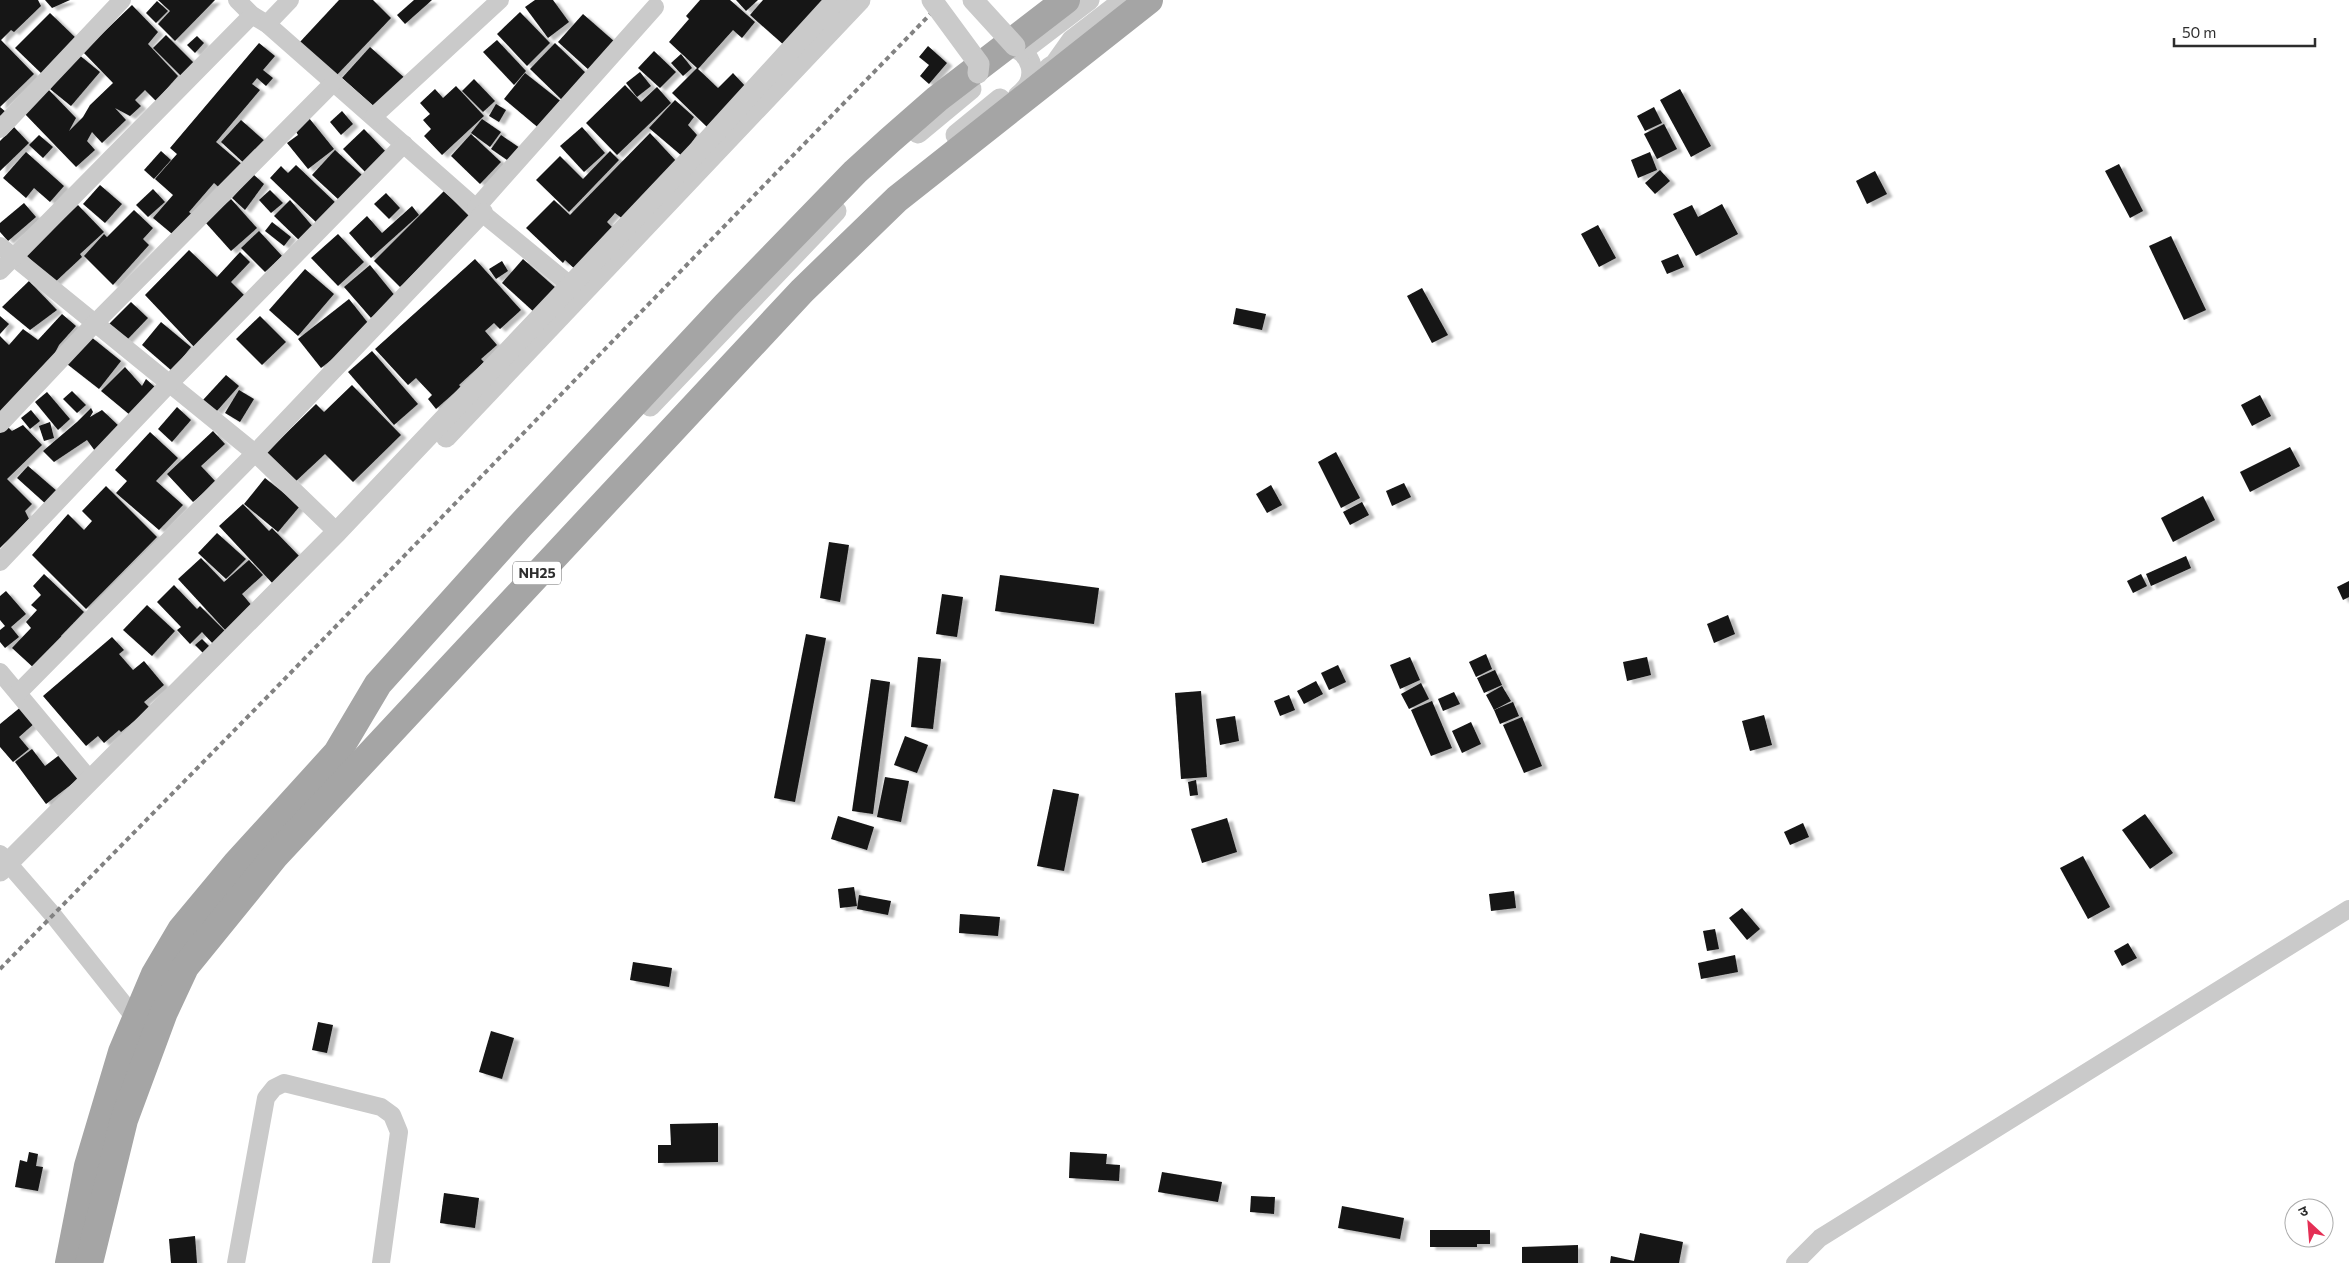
<svg xmlns="http://www.w3.org/2000/svg" width="2349" height="1263" font-family="Commissioner,'Noto Sans Devanagari',sans-serif">
  <defs>
    <filter id="shadow"><feDropShadow dx="5.5" dy="3" stdDeviation="1" flood-color="#0004"/></filter>
  </defs>
  <rect width="100%" height="100%" fill="#fff"/>
  <g fill="#141414" filter="url(#shadow)">
    <polygon points="0,0 38,0 41,6 14,32 11,30 1,40 34,74 0,107 7,113 0,116"/>
    <polygon points="45,0 70,0 52,8"/>
    <polygon points="158,0 215,0 175,41 158,24 170,11"/>
    <polygon points="339,0 373,0 391,18 335,77 299,43"/>
    <polygon points="414,0 432,0 405,24 397,15"/>
    <polygon points="535,0 553,0 569,22 548,38 525,7"/>
    <polygon points="700,0 730,0 755,22 742,38 733,30 698,69 718,88 733,73 746,87 707,127 672,93 697,68 669,42 689,19 686,16"/>
    <polygon points="736,0 758,0 746,11"/>
    <polygon points="763,0 828,0 785,46 750,15"/>
    <polygon points="157,1 168,11 156,23 146,13"/>
    <polygon points="132,5 158,32 148,44 178,76 156,101 145,90 135,100 141,106 130,116 115,108 126,120 102,143 92,132 87,141 95,150 76,167 24,113 48,89 76,118 69,131 83,117 90,105 113,83 83,52"/>
    <polygon points="520,12 550,43 527,66 497,34"/>
    <polygon points="50,13 78,40 43,75 15,48"/>
    <polygon points="583,14 615,42 590,71 558,42"/>
    <polygon points="166,35 194,63 181,76 153,48"/>
    <polygon points="197,36 204,43 195,53 187,45"/>
    <polygon points="497,40 526,71 514,85 483,52"/>
    <polygon points="259,43 275,56 263,70 273,78 266,86 257,78 252,84 260,90 216,142 244,166 223,191 214,183 189,212 195,217 177,238 153,218 173,195 155,179 177,154 170,148"/>
    <polygon points="555,43 590,77 565,103 530,69"/>
    <polygon points="928,46 947,63 929,84 920,76 929,65 919,57"/>
    <polygon points="370,47 407,80 379,111 342,78"/>
    <polygon points="654,51 676,72 660,88 638,68"/>
    <polygon points="78,54 100,72 71,106 50,89"/>
    <polygon points="681,54 692,68 683,76 671,63"/>
    <polygon points="640,72 651,86 637,97 626,83"/>
    <polygon points="525,73 563,103 541,130 504,99"/>
    <polygon points="474,79 495,101 483,112 462,91"/>
    <polygon points="625,85 641,102 657,87 671,103 617,155 586,123"/>
    <polygon points="456,86 484,116 442,155 424,136 431,129 423,120 430,114 420,103 435,89 443,98"/>
    <polygon points="1680,89 1711,146 1691,157 1660,100"/>
    <polygon points="675,100 694,117 688,125 697,135 682,156 649,128"/>
    <polygon points="496,104 506,110 499,122 489,116"/>
    <polygon points="1654,107 1662,123 1645,131 1637,116"/>
    <polygon points="342,111 353,124 341,135 330,122"/>
    <polygon points="309,118 334,149 308,169 287,143 298,135 295,130"/>
    <polygon points="482,119 501,132 490,147 471,133"/>
    <polygon points="241,120 267,143 247,166 221,142"/>
    <polygon points="1664,124 1677,149 1657,159 1644,134"/>
    <polygon points="14,127 29,143 0,171 0,141"/>
    <polygon points="582,127 605,153 584,172 560,146"/>
    <polygon points="364,129 388,154 367,174 343,149"/>
    <polygon points="650,133 677,162 623,219 615,213 607,222 613,228 577,271 565,260 563,263 526,228 554,200 570,215"/>
    <polygon points="471,134 501,162 480,184 451,156"/>
    <polygon points="39,135 53,147 43,158 29,145"/>
    <polygon points="501,135 520,148 510,162 491,149"/>
    <polygon points="335,150 362,175 339,200 312,175"/>
    <polygon points="161,151 171,160 154,179 144,170"/>
    <polygon points="610,151 619,160 569,212 536,180 560,156 583,179"/>
    <polygon points="26,152 64,186 50,202 34,188 26,198 3,178"/>
    <polygon points="1650,152 1657,170 1638,178 1631,160"/>
    <polygon points="2119,164 2143,211 2130,218 2105,171"/>
    <polygon points="296,165 338,205 319,225 270,178 281,166 288,173"/>
    <polygon points="1660,170 1670,181 1655,194 1645,183"/>
    <polygon points="1875,171 1887,194 1867,204 1856,181"/>
    <polygon points="253,174 264,184 245,210 232,198"/>
    <polygon points="100,185 122,204 105,223 83,204"/>
    <polygon points="153,189 165,202 148,217 136,205"/>
    <polygon points="270,190 283,203 271,213 259,200"/>
    <polygon points="444,191 470,217 400,287 374,261"/>
    <polygon points="386,193 400,208 389,219 374,204"/>
    <polygon points="231,199 257,228 231,251 205,222"/>
    <polygon points="290,200 314,228 302,243 274,216"/>
    <polygon points="24,203 36,217 8,241 0,232 0,223"/>
    <polygon points="1722,204 1738,234 1696,256 1673,214 1692,205 1698,217"/>
    <polygon points="78,205 104,232 80,254 82,257 53,284 26,255"/>
    <polygon points="412,206 419,215 371,258 349,233 367,216 382,233"/>
    <polygon points="134,210 153,228 143,239 149,245 113,285 84,256 104,234 107,237"/>
    <polygon points="272,222 291,237 284,246 265,231"/>
    <polygon points="1598,225 1616,258 1599,267 1581,234"/>
    <polygon points="259,231 282,256 265,272 241,248"/>
    <polygon points="338,234 364,262 338,286 311,258"/>
    <polygon points="2171,236 2206,310 2184,320 2149,246"/>
    <polygon points="189,250 217,277 240,252 250,262 231,282 247,298 196,349 145,295"/>
    <polygon points="1678,254 1684,267 1667,274 1661,261"/>
    <polygon points="475,259 521,310 500,329 494,323 485,331 497,345 481,359 484,362 459,385 461,387 436,409 428,399 432,395 416,378 408,385 375,349"/>
    <polygon points="523,259 557,289 535,313 502,283"/>
    <polygon points="502,261 508,271 496,279 489,269"/>
    <polygon points="370,265 396,297 371,318 344,287"/>
    <polygon points="305,269 334,294 298,336 269,310"/>
    <polygon points="29,281 57,310 30,330 2,307"/>
    <polygon points="1422,288 1448,335 1432,343 1407,296"/>
    <polygon points="349,299 372,328 321,368 298,339"/>
    <polygon points="131,302 148,318 125,342 108,325"/>
    <polygon points="1236,308 1266,314 1262,330 1233,324"/>
    <polygon points="62,314 76,326 59,345 44,374 0,419 0,336 9,345 23,329 38,340"/>
    <polygon points="0,316 9,324 0,334"/>
    <polygon points="260,316 286,342 262,365 236,339"/>
    <polygon points="161,322 191,347 172,371 142,345"/>
    <polygon points="90,336 121,361 99,389 67,364"/>
    <polygon points="372,351 418,404 394,425 348,372"/>
    <polygon points="125,367 142,386 146,379 156,388 130,415 101,391"/>
    <polygon points="226,375 239,386 216,412 203,400"/>
    <polygon points="352,385 401,435 353,482 325,454 295,482 266,453 316,404 324,412"/>
    <polygon points="239,390 254,399 240,422 225,413"/>
    <polygon points="72,391 86,405 77,413 63,399"/>
    <polygon points="47,392 70,419 58,430 35,402"/>
    <polygon points="2260,395 2271,416 2252,426 2241,405"/>
    <polygon points="177,407 191,420 172,442 158,429"/>
    <polygon points="91,408 93,412 90,417 102,410 120,427 95,451 87,440 54,462 43,451 77,422"/>
    <polygon points="31,410 40,421 30,429 21,418"/>
    <polygon points="50,422 54,438 44,441 39,426"/>
    <polygon points="6,425 12,431 23,425 42,445 7,479 32,504 25,511 29,519 0,548 0,431"/>
    <polygon points="213,431 225,444 201,466 216,482 193,502 167,474"/>
    <polygon points="150,432 178,458 156,481 183,505 159,530 116,493 127,481 115,470"/>
    <polygon points="2290,447 2300,466 2250,492 2240,472"/>
    <polygon points="1336,452 1360,498 1341,508 1318,462"/>
    <polygon points="28,466 58,492 47,505 17,478"/>
    <polygon points="265,478 300,506 278,532 244,504"/>
    <polygon points="1404,483 1411,497 1392,506 1386,491"/>
    <polygon points="1271,485 1282,505 1267,513 1256,494"/>
    <polygon points="106,486 157,537 86,609 32,555 68,514 84,530 92,521 82,511"/>
    <polygon points="2203,496 2215,520 2173,542 2161,518"/>
    <polygon points="1362,502 1369,515 1350,525 1343,512"/>
    <polygon points="243,504 269,531 272,528 302,559 274,585 219,526"/>
    <polygon points="217,533 246,559 226,579 198,553"/>
    <polygon points="829,542 849,545 840,602 820,598"/>
    <polygon points="2186,556 2191,568 2151,586 2146,574"/>
    <polygon points="201,558 224,582 249,560 263,575 242,594 253,607 226,631 178,579"/>
    <polygon points="44,574 84,612 61,636 64,639 35,669 12,648 31,628 26,622 37,610 31,605 41,595 33,586"/>
    <polygon points="2141,574 2147,586 2133,593 2127,581"/>
    <polygon points="1000,575 1099,588 1094,624 995,611"/>
    <polygon points="2349,581 2349,597 2343,600 2337,587"/>
    <polygon points="174,585 197,609 200,606 227,633 214,645 202,632 190,644 177,630 181,627 157,602"/>
    <polygon points="6,591 26,614 11,627 19,637 5,648 0,642 0,630 5,626 0,620 0,596"/>
    <polygon points="942,594 963,597 957,637 936,634"/>
    <polygon points="147,605 175,631 152,656 123,630"/>
    <polygon points="1728,615 1735,634 1714,643 1707,624"/>
    <polygon points="806,634 826,638 795,802 774,798"/>
    <polygon points="112,637 124,650 119,654 133,670 144,661 164,685 144,702 150,708 121,732 119,730 104,743 98,736 86,746 43,696"/>
    <polygon points="202,639 211,648 204,654 195,645"/>
    <polygon points="1486,654 1492,669 1476,677 1469,662"/>
    <polygon points="918,657 941,659 933,729 911,727"/>
    <polygon points="1410,657 1420,680 1400,689 1390,665"/>
    <polygon points="1647,657 1651,675 1627,681 1623,662"/>
    <polygon points="1338,665 1346,682 1329,690 1321,673"/>
    <polygon points="1495,670 1502,685 1484,693 1477,678"/>
    <polygon points="871,679 890,682 873,814 852,811"/>
    <polygon points="1316,681 1323,694 1304,704 1297,691"/>
    <polygon points="1421,683 1429,699 1409,709 1401,694"/>
    <polygon points="1502,686 1511,701 1494,710 1486,695"/>
    <polygon points="1201,691 1207,777 1181,779 1175,693"/>
    <polygon points="1454,692 1460,704 1443,711 1438,699"/>
    <polygon points="1289,695 1295,710 1280,716 1274,701"/>
    <polygon points="1432,701 1452,748 1431,756 1411,710"/>
    <polygon points="1513,702 1519,716 1500,724 1494,710"/>
    <polygon points="22,706 36,722 19,737 29,749 13,762 0,747 0,724"/>
    <polygon points="1764,715 1772,745 1750,751 1742,721"/>
    <polygon points="1235,716 1239,741 1220,745 1216,719"/>
    <polygon points="1522,717 1542,766 1524,773 1503,725"/>
    <polygon points="1471,722 1481,744 1462,753 1452,731"/>
    <polygon points="905,736 928,745 917,773 894,765"/>
    <polygon points="32,749 45,766 62,753 81,777 46,804 15,762"/>
    <polygon points="885,777 909,781 901,822 877,817"/>
    <polygon points="1196,780 1198,795 1190,796 1188,782"/>
    <polygon points="1053,789 1079,794 1064,871 1037,866"/>
    <polygon points="2145,814 2173,853 2150,869 2122,830"/>
    <polygon points="838,816 874,827 867,850 831,839"/>
    <polygon points="1227,818 1237,852 1202,863 1191,829"/>
    <polygon points="1803,823 1809,837 1790,845 1784,832"/>
    <polygon points="2083,856 2110,907 2088,919 2060,868"/>
    <polygon points="854,887 857,906 840,908 838,889"/>
    <polygon points="1514,891 1516,908 1491,911 1489,894"/>
    <polygon points="859,895 891,901 888,915 857,909"/>
    <polygon points="1742,908 1760,929 1747,940 1729,918"/>
    <polygon points="960,914 1000,917 998,936 959,933"/>
    <polygon points="1715,929 1719,949 1707,951 1703,931"/>
    <polygon points="2128,943 2137,958 2122,966 2114,951"/>
    <polygon points="1735,955 1738,972 1701,979 1698,963"/>
    <polygon points="633,962 672,968 669,987 630,980"/>
    <polygon points="318,1022 333,1025 327,1053 312,1050"/>
    <polygon points="491,1031 514,1038 502,1079 479,1072"/>
    <polygon points="718,1123 718,1162 658,1163 658,1145 671,1145 670,1124"/>
    <polygon points="29,1152 38,1154 36,1166 43,1167 38,1191 15,1187 20,1160 27,1162"/>
    <polygon points="1070,1152 1107,1154 1106,1164 1120,1165 1119,1181 1069,1178"/>
    <polygon points="1162,1172 1222,1182 1218,1202 1158,1192"/>
    <polygon points="444,1193 479,1198 475,1228 440,1223"/>
    <polygon points="1251,1196 1275,1197 1274,1214 1250,1212"/>
    <polygon points="1342,1206 1404,1218 1400,1239 1338,1228"/>
    <polygon points="1430,1230 1490,1230 1490,1244 1477,1244 1477,1247 1430,1247"/>
    <polygon points="1640,1233 1683,1242 1679,1263 1610,1263 1611,1256 1634,1261"/>
    <polygon points="195,1236 197,1263 171,1263 169,1239"/>
    <polygon points="1578,1245 1578,1263 1522,1263 1522,1247"/>
  </g>
  <g fill="none" stroke-linecap="round" stroke-linejoin="round">
    <g stroke="#cacaca" stroke-width="18">
      <polyline points="237,0 252,15 267,24 476,208 570,285"/>
      <polyline points="267,24 290,0"/>
      <polyline points="373,117 500,0"/>
      <polyline points="0,129 122,0"/>
      <polyline points="476,208 655,7"/>
      <polyline points="0,246 255,453 337,532"/>
      <polyline points="0,271 252,15"/>
      <polyline points="0,424 96,322 333,83"/>
      <polyline points="0,562 169,384 404,144"/>
      <polyline points="0,672 90,780"/>
      <polyline points="18,693 255,453 484,212"/>
      <polyline points="0,854 53,915 135,1018 142,1024"/>
      <polyline points="236,1263 266,1098 274,1088 284,1083 381,1107 392,1115 399,1132 381,1263"/>
      <polyline points="1795,1263 1820,1238 2349,909"/>
    </g>
    <g stroke="#cacaca" stroke-width="21">
      <path d="M1006,45C1034,50 1041,80 1018,96"/>
      <polyline points="1022,51 1089,0"/>
      <polyline points="1049,68 1055,64 1072,40 1124,0"/>
      <polyline points="918,133 971,89"/>
      <polyline points="956,135 1000,99"/>
      <polyline points="650,406 836,211"/>
      <polyline points="446,437 860,0"/>
      <polyline points="0,871 337,532 700,149 836,0"/>
    </g>
    <g stroke="#a5a5a5" stroke-width="28">
      <polyline points="69,1263 88,1166 122,1052 155,974 181,930 236,864 337,753 378,684 519,527 726,305 855,172 889,141 937,99 1066,0"/>
      <polyline points="89,1263 124,1120 164,1012 185,967 275,856 802,291 897,199 1149,0"/>
    </g>
    <polyline stroke="#828282" stroke-width="4" stroke-dasharray="5 4" stroke-linecap="butt" points="0,969 273,691 944,0"/>
    <g stroke="#cacaca" stroke-width="21">
      <polyline points="932,0 979,64 978,73"/>
      <polyline points="973,0 1015,46"/>
    </g>
  </g>
  <g text-anchor="middle" stroke-width="5" stroke-linejoin="round" paint-order="stroke">
    <rect fill="#fff" stroke="#6c6c6c" stroke-width="1" x="513" y="561.5" width="48" height="23" rx="4"/>
    <g font-size="14" font-weight="bold" fill="#2d2d2d">
      <text x="537" y="578">NH25</text>
    </g>
  </g>
  <g transform="translate(2309 1223) rotate(334)"><circle r="24" fill="#ffffff" stroke="#ababab"/>
  <path d="M0-4L9 19L0 12L-9 19Z" fill="#e42f55"/>
  <text y="-8" font-size="14" font-weight="bold" text-anchor="middle" fill="#2d2d2d">उ</text>
  </g>
  <path d="M2174 38v8h141v-8" fill="none" stroke="#2d2d2d" stroke-width="2.5"/>
  <text x="2182" y="38" font-size="15" fill="#2d2d2d" stroke="#ffffff" stroke-width="4" paint-order="stroke">50 m</text>
</svg>
